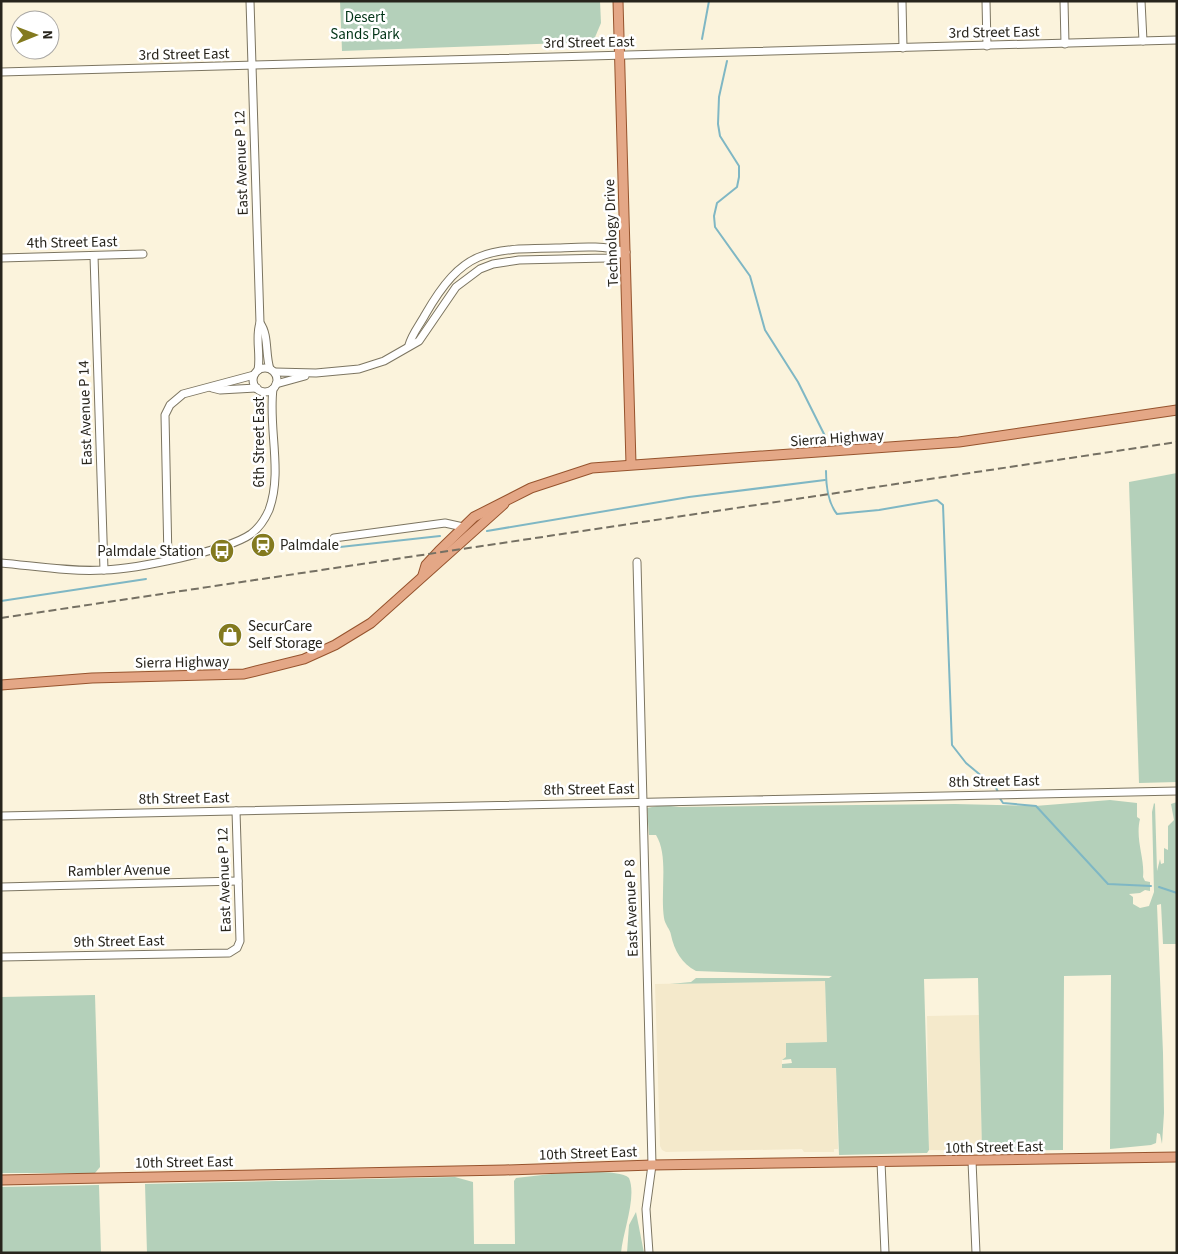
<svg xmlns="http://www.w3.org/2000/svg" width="1178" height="1254" font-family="'Source Sans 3',sans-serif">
  <rect width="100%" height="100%" fill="#fbf3dc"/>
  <g fill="#f4e9cb">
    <polygon points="825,981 827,1042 786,1043 786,1058 782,1060 782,1068 836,1067 838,1149 834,1149 834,1152 804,1152 802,1149 666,1152 662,1150 660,1146 655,984"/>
    <polygon points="979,1015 982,1151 929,1150 927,1016"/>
  </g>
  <g fill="#b4d0ba">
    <polygon points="340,1 600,1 601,23 593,42 342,51"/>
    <polygon points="1177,473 1177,782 1139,783 1129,482"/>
    <path d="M1110,800L1137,803V817L1140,819C1135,839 1145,859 1143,877L1145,881L1150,882V891L1145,890L1140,893L1129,894L1133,897V904L1140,908L1149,906L1154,892L1152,812L1154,803L1155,804L1157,871L1160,859L1161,864L1164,863V848L1168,850V826L1174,820L1171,804L1177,802V944H1163L1161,904L1157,905L1163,1053L1164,1113L1162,1144L1160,1134L1157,1133L1156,1143L1151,1145L1110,1149L1111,975L1064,976L1063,1150L982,1151L978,978L924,979L929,1150L927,1153H924L839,1155L836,1068H782V1064L792,1063L791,1059L782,1060L786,1057V1043L827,1042L825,981L670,984L691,982L696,978H829L832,976L696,971C682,964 674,950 671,935C670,929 665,925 664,918C660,891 669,856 656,835H649L647,808L662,805L679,807L955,804L1035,806Z"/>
    <polygon points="95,995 100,1167 95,1173 1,1173 1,997"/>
    <path d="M560,1173C574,1173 620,1169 629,1178C637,1197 623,1231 621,1253H147L145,1184L455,1177L473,1182L474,1244H515L514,1181L516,1178Z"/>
    <polygon points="99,1185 101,1253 1,1253 1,1187"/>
    <polygon points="636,1212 644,1253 627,1253 629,1225"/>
  </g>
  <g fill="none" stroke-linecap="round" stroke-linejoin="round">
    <g stroke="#7fb7c4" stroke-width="2">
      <polyline points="702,39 709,1"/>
      <polyline points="727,61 719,97 718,124 720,136 739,166 739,177 737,187 717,203 714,216 715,227 750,276 765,330 798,382 825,436"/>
      <path d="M826,471C826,484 828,503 837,514L879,510L937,500L943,505L952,745L966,763L996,788L998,792"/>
      <polyline points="487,531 689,497 825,480"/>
      <polyline points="331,548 440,536"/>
      <polyline points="1,601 146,579"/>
      <polyline points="999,797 1003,803 1036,806 1108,884 1151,886"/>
      <polyline points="1159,887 1177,893"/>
    </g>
    <g stroke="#7c7561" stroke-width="9">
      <g id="minor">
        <path d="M250,1L260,323C255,337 261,355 258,370"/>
        <polyline points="902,1 903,48"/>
        <polyline points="986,1 987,46"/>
        <polyline points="1064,1 1065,44"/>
        <polyline points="1141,1 1143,41"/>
        <polyline points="1,72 1177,40"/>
        <polyline points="94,256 104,570"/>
        <polyline points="1,258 143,254"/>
        <path d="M260,323C269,335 265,354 270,369"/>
        <path d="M409,345C412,334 419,326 425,315C463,249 486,249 557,248C581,247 603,245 625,252"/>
        <circle cx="265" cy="380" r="12"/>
        <polyline points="275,372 316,373 359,369 384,361 419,341 456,287 480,269 493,264 519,260 607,258 626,252"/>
        <polyline points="276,384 305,376"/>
        <polyline points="212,388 220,390 257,388"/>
        <polyline points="334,538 445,523 463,527"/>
        <polyline points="168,560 165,415 170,405 183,394 254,375"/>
        <polyline points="637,562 652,1165 646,1209 649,1253"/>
        <path d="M1,563C35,566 70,572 104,570C135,569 227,551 251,534C259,528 265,519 269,510C283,472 268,428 273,389"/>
        <polyline points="1,816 1177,791"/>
        <polyline points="1,887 238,881"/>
        <polyline points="1,957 229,953 237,948 240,941 236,811"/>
        <polyline points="972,1161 976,1253"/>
        <polyline points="881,1162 885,1253"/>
      </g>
    </g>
    <g stroke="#96532d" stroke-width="11">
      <g id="major">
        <polyline points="618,1 631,464"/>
        <polyline points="423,575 426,565 439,551 474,517 531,488 592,468 959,442 1177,410"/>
        <polyline points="1,685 92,678 244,674 304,659 335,645 371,623 504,504"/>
        <polyline points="1,1180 505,1170 652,1165 1177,1157"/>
      </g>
    </g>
    <use href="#minor" stroke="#fff" stroke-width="7"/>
    <use href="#major" stroke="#e4a786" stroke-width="9"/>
    <polyline stroke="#757063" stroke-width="2" stroke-dasharray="8 4" stroke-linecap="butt" points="1,618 1177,442"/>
  </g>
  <defs>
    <g id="station-disc" transform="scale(1.25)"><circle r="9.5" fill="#837a1f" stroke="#fff"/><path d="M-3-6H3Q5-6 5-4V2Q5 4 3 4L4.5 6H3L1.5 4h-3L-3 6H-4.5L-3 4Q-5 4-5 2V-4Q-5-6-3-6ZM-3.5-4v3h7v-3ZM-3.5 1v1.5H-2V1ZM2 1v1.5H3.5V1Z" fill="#fff"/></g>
    <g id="bus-disc" transform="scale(1.25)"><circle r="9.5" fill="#837a1f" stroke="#fff"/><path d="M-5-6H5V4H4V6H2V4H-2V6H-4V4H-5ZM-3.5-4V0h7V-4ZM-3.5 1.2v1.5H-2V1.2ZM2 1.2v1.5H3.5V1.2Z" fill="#fff"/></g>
    <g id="shop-disc" transform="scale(1.25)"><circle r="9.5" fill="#837a1f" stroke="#fff"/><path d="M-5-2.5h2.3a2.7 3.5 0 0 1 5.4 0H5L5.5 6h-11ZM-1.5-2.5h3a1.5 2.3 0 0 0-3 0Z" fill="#fff"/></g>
  </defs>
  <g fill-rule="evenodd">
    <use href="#station-disc" x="263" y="545"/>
    <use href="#bus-disc" x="222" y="551"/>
    <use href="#shop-disc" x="230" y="635"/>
  </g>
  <g text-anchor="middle" stroke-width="5" stroke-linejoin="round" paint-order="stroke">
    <g font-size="15" fill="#023417" stroke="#fff">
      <text x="365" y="22">Desert<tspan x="365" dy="17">Sands Park</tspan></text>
    </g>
    <g font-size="15" fill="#27241c" stroke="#fff">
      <text transform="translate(994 32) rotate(-1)" y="5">3rd Street East</text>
      <text transform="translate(589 42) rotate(-1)" y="5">3rd Street East</text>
      <text transform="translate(184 54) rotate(-1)" y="5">3rd Street East</text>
      <text transform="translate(241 163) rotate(-92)" y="5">East Avenue P 12</text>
      <text transform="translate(611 233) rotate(-92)" y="5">Technology Drive</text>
      <text transform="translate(72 242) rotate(-1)" y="5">4th Street East</text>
      <text transform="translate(85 413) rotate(-92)" y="5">East Avenue P 14</text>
      <text transform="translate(837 438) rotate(-4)" y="5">Sierra Highway</text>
      <text transform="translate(259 442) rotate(-90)" y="5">6th Street East</text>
      <text transform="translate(182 662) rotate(-1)" y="5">Sierra Highway</text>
      <text transform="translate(994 781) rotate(-1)" y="5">8th Street East</text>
      <text transform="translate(589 789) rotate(-1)" y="5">8th Street East</text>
      <text transform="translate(184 798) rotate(-1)" y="5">8th Street East</text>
      <text transform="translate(119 870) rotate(-1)" y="5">Rambler Avenue</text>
      <text transform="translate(224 880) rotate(-92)" y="5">East Avenue P 12</text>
      <text transform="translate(631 908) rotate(-92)" y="5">East Avenue P 8</text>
      <text transform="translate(119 941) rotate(-1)" y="5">9th Street East</text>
      <text transform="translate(994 1147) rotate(-1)" y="5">10th Street East</text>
      <text transform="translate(588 1153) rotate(-2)" y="5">10th Street East</text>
      <text transform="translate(184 1162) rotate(-1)" y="5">10th Street East</text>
    </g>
    <g font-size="15" fill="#27241c" stroke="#fff" text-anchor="start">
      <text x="280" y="550">Palmdale</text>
      <text x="204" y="556" text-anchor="end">Palmdale Station</text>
      <text x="248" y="631">SecurCare<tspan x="248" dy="17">Self Storage</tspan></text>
    </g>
  </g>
  <rect width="1178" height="1254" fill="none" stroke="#27241c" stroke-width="5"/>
  <g transform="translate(35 35) rotate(89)"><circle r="24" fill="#ffffff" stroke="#a9a7a4"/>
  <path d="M0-4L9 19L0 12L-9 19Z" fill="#837a1f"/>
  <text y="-8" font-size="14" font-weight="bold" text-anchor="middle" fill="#27241c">N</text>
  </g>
</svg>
